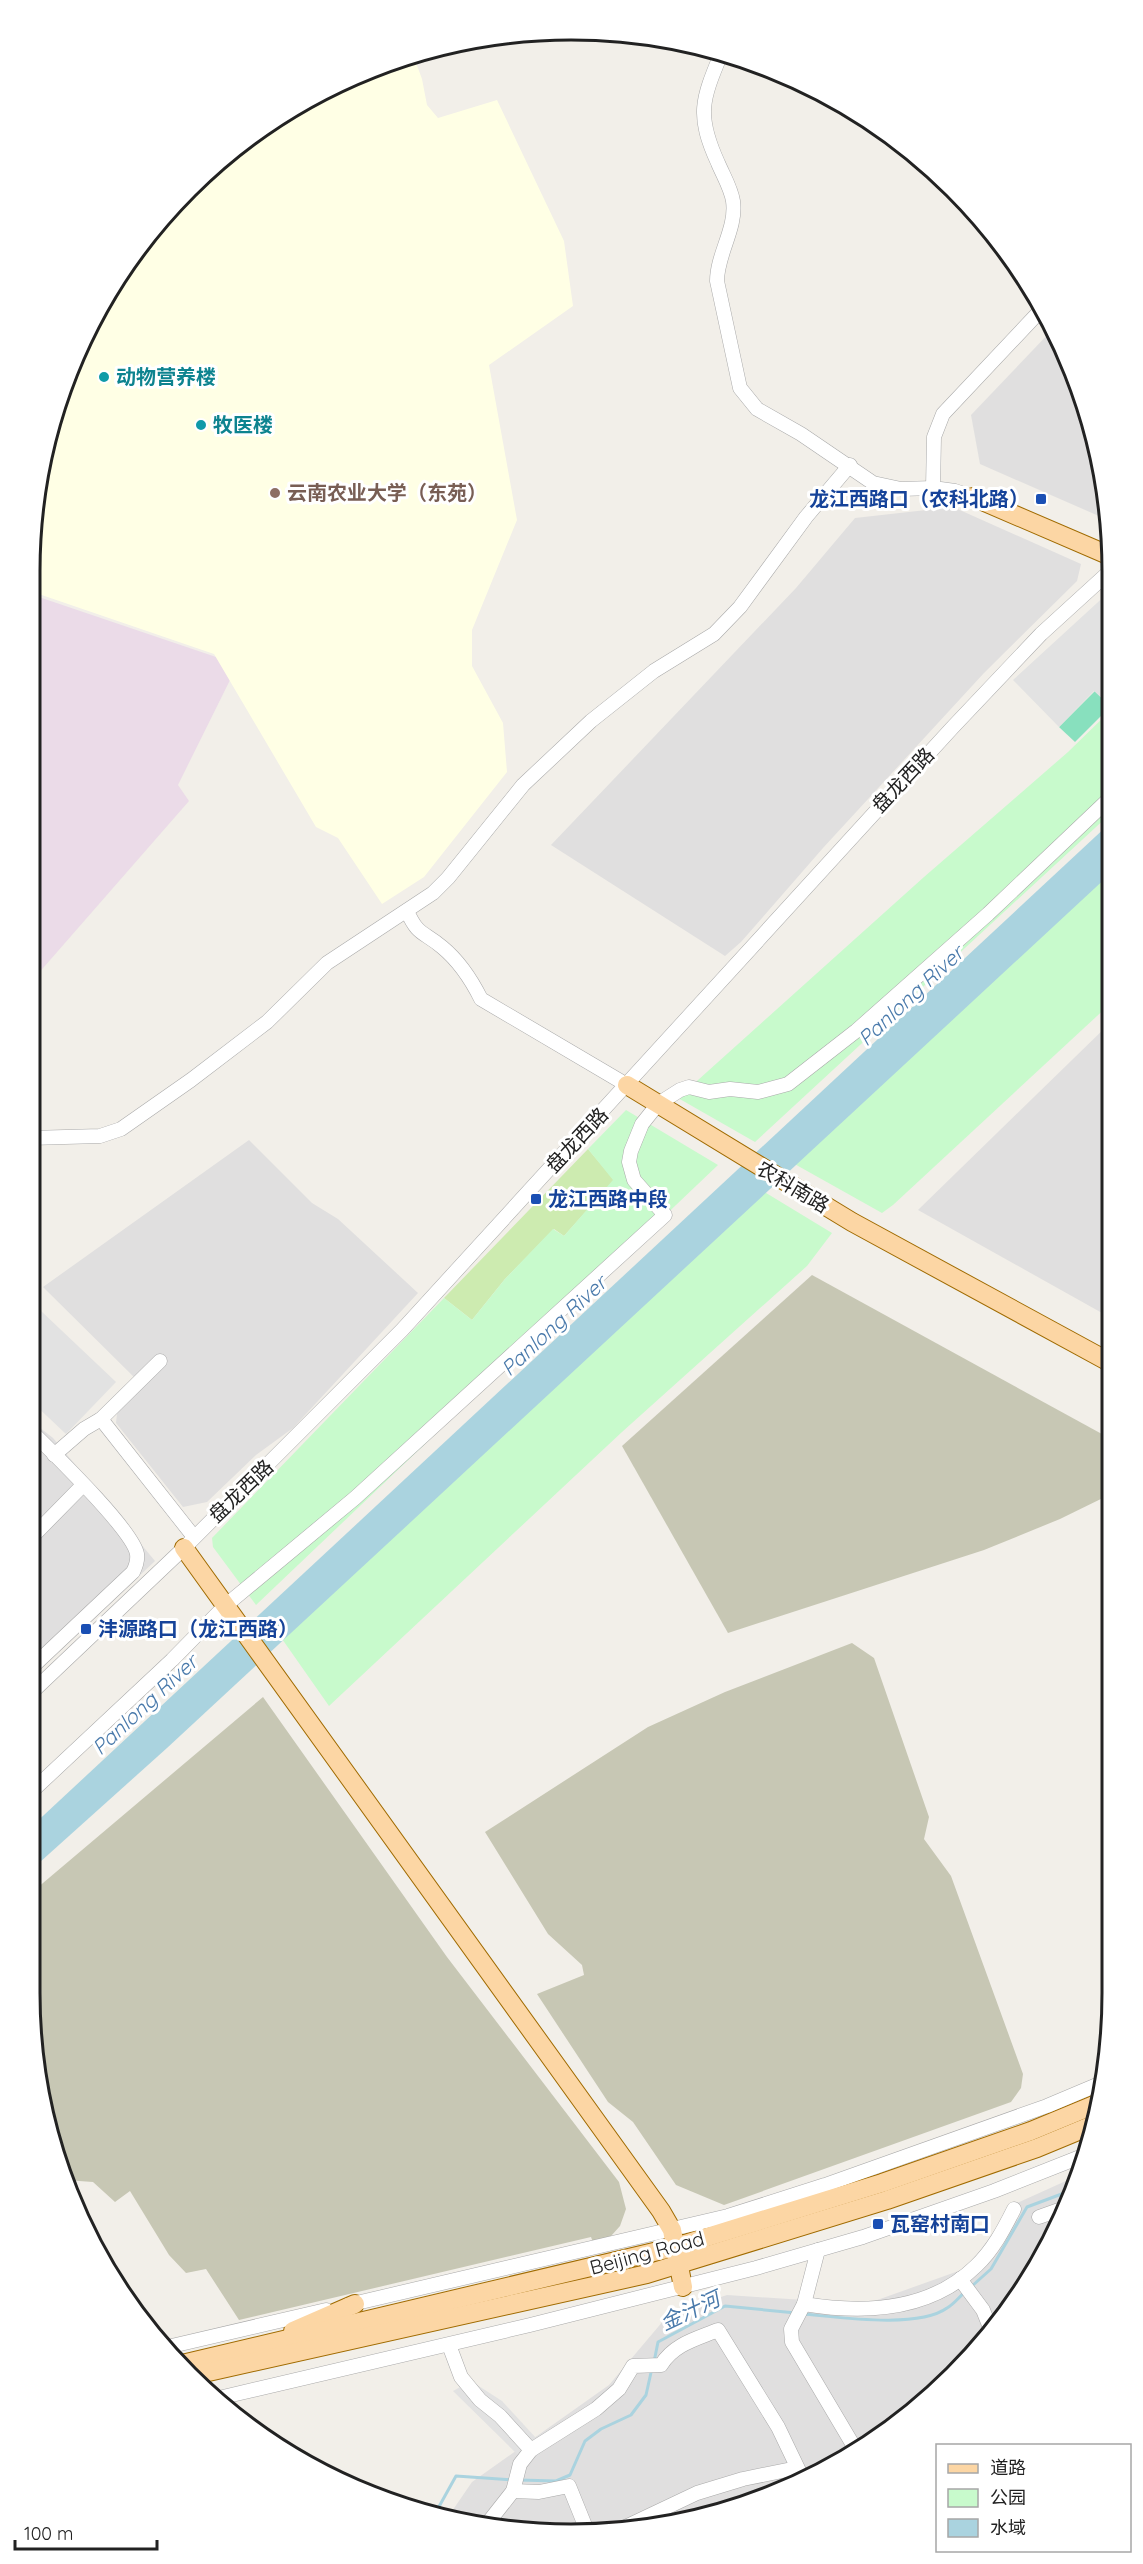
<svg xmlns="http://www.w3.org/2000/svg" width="1143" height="2564" font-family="Quicksand,'Noto Sans SC',sans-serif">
  <rect width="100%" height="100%" fill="#f2efe9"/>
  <g fill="#e0dfdf">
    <polygon points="1052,330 1072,364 1108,500 1108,520 980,464 971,415"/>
    <polygon points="953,507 1081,564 1077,581 984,673 823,848 741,942 725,956 551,845 796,588 855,518"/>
    <polygon points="1110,1023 1111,1318 918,1210"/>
    <polygon points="249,1140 312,1203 338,1219 418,1293 293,1428 256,1455 207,1502 183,1507 116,1423 117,1414 121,1408 143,1386 43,1287"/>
    <polygon points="30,1420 53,1438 155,1561 30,1679"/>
    <polygon points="1079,2175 1072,2199 978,2350 842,2462 745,2505 643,2529 466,2524 448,2517 472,2482 609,2385 669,2314 727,2295 866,2304 967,2268 1015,2204"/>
  </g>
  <polygon fill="#ebdbe8" points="30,594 222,659 232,676 178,785 189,801 30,983"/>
  <polygon fill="#ffffe5" points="408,58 415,60 422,79 427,105 438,118 497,100 564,241 573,306 489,365 517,520 472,630 472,666 503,723 507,772 424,877 382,904 338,838 316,827 214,654 30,591 30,571 40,466 71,365 121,271 188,189 270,121 364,71"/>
  <g fill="#c7c7b4">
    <polygon points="812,1275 1111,1439 1111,1494 1060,1519 984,1550 728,1633 622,1446"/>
    <polygon points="852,1643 874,1658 929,1817 924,1839 951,1876 1023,2074 1021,2088 1011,2102 724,2205 676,2185 633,2122 608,2102 537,1994 584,1975 582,1965 548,1934 485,1832 648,1727 725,1692"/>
    <polygon points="263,1697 447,1957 619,2182 626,2209 620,2226 603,2245 594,2245 591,2237 239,2320 206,2269 186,2273 169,2255 130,2191 115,2202 93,2182 65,2180 59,2167 30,1992 30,1894"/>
  </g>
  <polygon fill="#cdebb0" points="588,1149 614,1180 564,1236 554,1229 505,1279 472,1320 444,1298"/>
  <g fill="#c8facc">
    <polygon points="1109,712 1109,815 755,1142 678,1098 924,877 1068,752"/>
    <polygon points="1109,868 1110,1004 893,1205 882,1213 791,1162"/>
    <polygon points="626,1110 718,1165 256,1605 213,1547 212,1538 444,1298 472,1320 505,1279 553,1229 564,1236 613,1180 588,1149"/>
    <polygon points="761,1190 832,1233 807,1266 622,1432 329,1706 280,1636"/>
  </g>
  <polygon fill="#88e0be" points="1095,691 1109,705 1109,708 1075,742 1059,727"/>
  <g fill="#e2e2e2">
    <polygon points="1109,592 1109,705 1094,691 1059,727 1013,680"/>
    <polygon points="41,1311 116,1382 66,1434 30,1400 30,1322"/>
    <polygon points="471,2381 502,2401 536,2438 518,2455 453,2391"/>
  </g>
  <polygon fill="#aad3df" points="1109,824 1109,875 167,1748 30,1871 30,1828"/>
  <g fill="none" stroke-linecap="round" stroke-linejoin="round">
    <g stroke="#aad3df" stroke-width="3">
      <polyline points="972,2286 991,2269 1027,2207 1075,2189"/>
      <path d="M803,2314C838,2317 918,2329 947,2308C954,2304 959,2297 965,2292"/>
      <polyline points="654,2362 658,2342 725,2306 796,2313"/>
      <polyline points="519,2480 556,2481 570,2475 585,2441 601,2429 631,2415 646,2395 652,2368"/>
      <polyline points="436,2512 456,2476 513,2480"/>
    </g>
    <g stroke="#a9a9a9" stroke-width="15">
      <g id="minor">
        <path d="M721,54C702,100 696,115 718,163C723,175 731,188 733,201C737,228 717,254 717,281L740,388L757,409L801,434L873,483L901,489L933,488L955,491L973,497"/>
        <polyline points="933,488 934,437 943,414 1041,310"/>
        <path d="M407,911C418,936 423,931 442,947C459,961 471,979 481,999L627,1085"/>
        <polyline points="30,1138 100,1136 121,1129 191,1080 267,1022 327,963 433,893 448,878 523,785 591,721 654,671 714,634 740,607 806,517 850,465"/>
        <polyline points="101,1419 194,1537"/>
        <polyline points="54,1455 84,1429 101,1419 160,1361"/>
        <polyline points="30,1539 83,1485"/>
        <path d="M30,1669L133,1572C136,1566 138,1561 137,1554C133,1530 51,1451 30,1430"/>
        <polyline points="30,1694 184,1548 402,1330 952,728 1041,634 1109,572"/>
        <polyline points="30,1793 172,1660 225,1606 355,1498 665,1215 634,1180 629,1162 631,1151 642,1124 658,1104 680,1090 689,1087 709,1092 730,1089 758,1092 788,1084 856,1031 988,914 1109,799"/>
        <polyline points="1039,2217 1067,2207"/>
        <path d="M818,2250L804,2304C864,2314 930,2311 976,2266C993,2250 1004,2229 1014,2209"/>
        <polyline points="960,2279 983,2310 991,2330"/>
        <polyline points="804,2304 791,2329 792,2342 856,2450"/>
        <polyline points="348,2305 728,2216 825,2185 1047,2106 1104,2082"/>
        <polyline points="449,2345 461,2377 480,2400 500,2416 531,2450"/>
        <polyline points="163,2348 326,2310"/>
        <polyline points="223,2397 530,2325 756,2268 863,2237 994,2191 1085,2155"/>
        <polyline points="513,2491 539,2492 569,2486 586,2528"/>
        <path d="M487,2524L513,2491L520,2464L531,2450L596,2409L619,2389L633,2366L661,2365C674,2344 696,2339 718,2330L778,2427L803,2479"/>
        <polyline points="621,2529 697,2493 743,2479 797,2468"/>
      </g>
    </g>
    <g stroke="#a06b00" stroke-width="20">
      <g id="major">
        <polyline points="973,497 1108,555"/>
        <polyline points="627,1085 852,1222 1111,1363"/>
        <polyline points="184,1548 661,2211 672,2230 683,2287"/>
        <polyline points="293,2331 355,2304"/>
        <polyline points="182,2364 675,2247 882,2183 1031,2131 1101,2102"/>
        <polyline points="195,2375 647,2274 887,2200 1037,2148 1095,2124"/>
      </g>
    </g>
    <use href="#minor" stroke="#fff" stroke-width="14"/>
    <use href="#major" stroke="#fcd6a4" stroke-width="18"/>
  </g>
  <g fill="#0f9aa8" stroke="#fff" stroke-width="2">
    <circle cx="104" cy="377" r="6"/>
    <circle cx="201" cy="425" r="6"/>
  </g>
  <circle fill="#8d6e63" stroke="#fff" stroke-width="2" cx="275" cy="493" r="6"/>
  <g fill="#1a4fb4" stroke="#fff" stroke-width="2">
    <rect x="1035" y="493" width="12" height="12" rx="3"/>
    <rect x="530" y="1193" width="12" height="12" rx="3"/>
    <rect x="80" y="1623" width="12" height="12" rx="3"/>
    <rect x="872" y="2218" width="12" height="12" rx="3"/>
  </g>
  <g text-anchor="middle" stroke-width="6" stroke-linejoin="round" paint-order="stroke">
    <g font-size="20" font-weight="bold" fill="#0d838f" stroke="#fff" text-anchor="start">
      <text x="116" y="384">动物营养楼</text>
      <text x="213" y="432">牧医楼</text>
    </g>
    <g font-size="20" font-weight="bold" fill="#785e54" stroke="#fff" text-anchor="start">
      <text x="287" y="500">云南农业大学（东苑）</text>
    </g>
    <g font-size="20" font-weight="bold" fill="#164399" stroke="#fff" text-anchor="start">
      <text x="1029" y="506" text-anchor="end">龙江西路口（农科北路）</text>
      <text x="548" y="1206">龙江西路中段</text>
      <text x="98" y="1636">沣源路口（龙江西路）</text>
      <text x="890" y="2231">瓦窑村南口</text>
    </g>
    <g font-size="20" fill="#222" stroke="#fff">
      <text transform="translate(903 780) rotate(-47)" y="7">盘龙西路</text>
      <text transform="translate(577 1140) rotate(-47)" y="7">盘龙西路</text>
      <text transform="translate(793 1187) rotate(31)" y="7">农科南路</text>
      <text transform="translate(241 1491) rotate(-44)" y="7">盘龙西路</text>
      <text transform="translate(647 2253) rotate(-15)" y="7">Beijing Road</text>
    </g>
    <g font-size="21" font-style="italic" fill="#4a7aab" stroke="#fff">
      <text transform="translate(911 996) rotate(-43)" y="7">Panlong River</text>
      <text transform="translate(554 1326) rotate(-43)" y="7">Panlong River</text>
      <text transform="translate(145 1705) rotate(-43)" y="7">Panlong River</text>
      <text transform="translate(690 2311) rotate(-25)" y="7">金汁河</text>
    </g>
  </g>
  <path d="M0 0H1143V2564H0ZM571 40H571A531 531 0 0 1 1102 571V1993A531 531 0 0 1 571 2524H571A531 531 0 0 1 40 1993V571A531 531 0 0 1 571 40Z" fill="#fff" fill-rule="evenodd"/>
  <path fill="none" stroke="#222" stroke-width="3" d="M571 40H571A531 531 0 0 1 1102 571V1993A531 531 0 0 1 571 2524H571A531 531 0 0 1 40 1993V571A531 531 0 0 1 571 40Z"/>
  <rect x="936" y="2444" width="195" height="108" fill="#ffffff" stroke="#a7a7a7" stroke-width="1.5"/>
  <rect x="948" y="2464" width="30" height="9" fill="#fcd6a4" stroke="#a7a7a7" stroke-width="1.5"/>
  <text x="990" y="2474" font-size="18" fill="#222222">道路</text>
  <rect x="948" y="2489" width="30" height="18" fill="#c8facc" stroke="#a7a7a7" stroke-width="1.5"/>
  <text x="990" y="2504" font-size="18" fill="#222222">公园</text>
  <rect x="948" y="2519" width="30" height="18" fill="#aad3df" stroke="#a7a7a7" stroke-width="1.5"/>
  <text x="990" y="2534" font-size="18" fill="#222222">水域</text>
  <path d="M15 2540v9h142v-9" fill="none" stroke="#222222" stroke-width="3"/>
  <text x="24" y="2540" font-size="18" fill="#222222" stroke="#ffffff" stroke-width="4.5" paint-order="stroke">100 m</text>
</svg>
